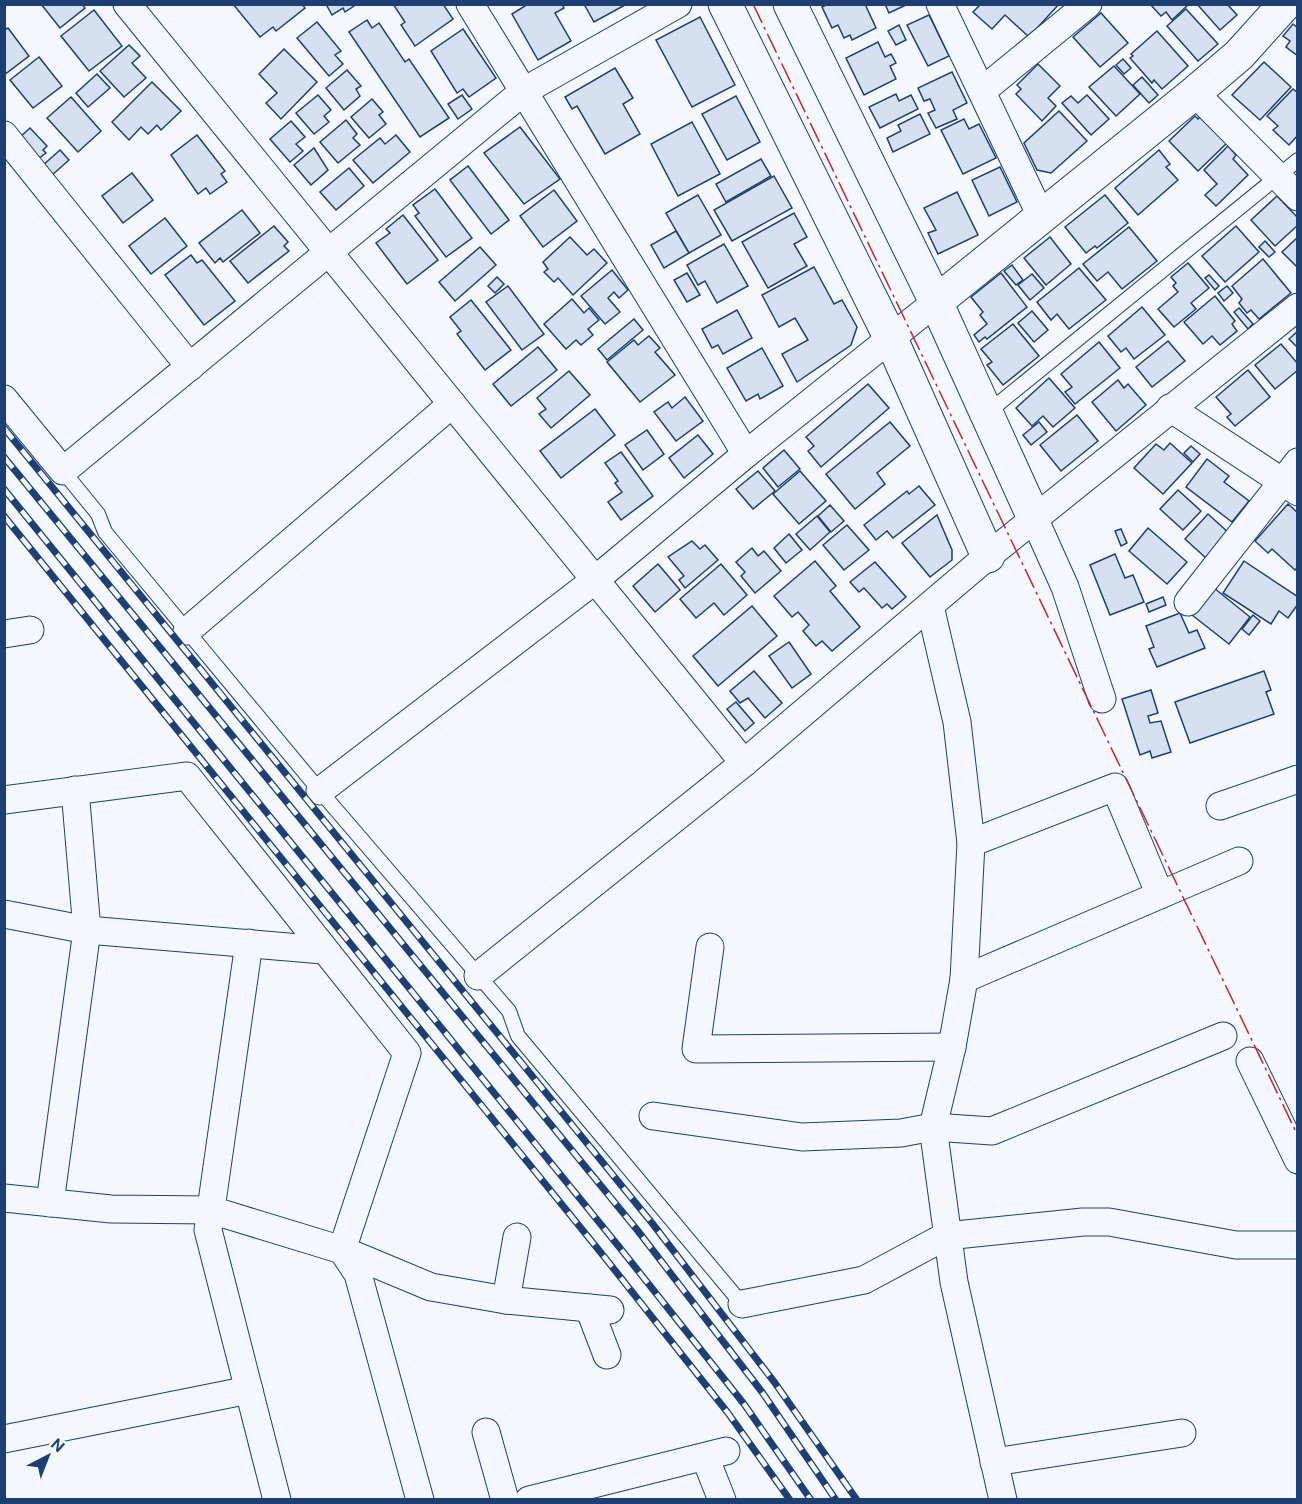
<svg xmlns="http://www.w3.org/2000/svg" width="1302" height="1504" font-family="'DM Sans',sans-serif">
  <rect width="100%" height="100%" fill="#f4f7fb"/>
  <g fill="#d5e0f0" stroke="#1d3f73" stroke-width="1.5">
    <polygon points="41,4 82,4 85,8 60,28"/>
    <polygon points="233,4 302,4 305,8 276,31 273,27 260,37"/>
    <polygon points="326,4 357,4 345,12 343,8 332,15"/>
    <polygon points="393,4 443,4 453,19 415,46 401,25 405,22"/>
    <polygon points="528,4 562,4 564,8 555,13 571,41 538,60 512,14"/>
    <polygon points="584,4 625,4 625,5 594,22"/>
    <polygon points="828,4 865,4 876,28 852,40 850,35 844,38 838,25 832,28 822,7"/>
    <polygon points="885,4 908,4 889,13"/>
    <polygon points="981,4 1059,4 1029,37 1005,15 992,29 973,12"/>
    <polygon points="1150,4 1189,4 1172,20 1166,12 1161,16"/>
    <polygon points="1197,4 1227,4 1237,15 1220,30"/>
    <polygon points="1186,9 1218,44 1198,61 1167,26"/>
    <polygon points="94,10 122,46 89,71 61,36"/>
    <polygon points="1101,13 1128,43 1100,67 1073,37"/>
    <polygon points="929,15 949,56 928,66 907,25"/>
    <polygon points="700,17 735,85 692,107 656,40"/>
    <polygon points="367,20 372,28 379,23 405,62 409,59 449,118 420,137 349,32"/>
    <polygon points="317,22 341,51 335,55 343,64 329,76 297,38"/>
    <polygon points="1293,24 1298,28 1298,56 1286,47 1290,41 1283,36"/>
    <polygon points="899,25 906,40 896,45 888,31"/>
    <polygon points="8,28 29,56 4,75 4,30"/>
    <polygon points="463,29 496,78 469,97 463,89 457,93 431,51"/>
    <polygon points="1157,31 1188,66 1162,89 1154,80 1152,83 1130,58 1133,56 1131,54"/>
    <polygon points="878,42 885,57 891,54 896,63 890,66 896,79 864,95 846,58"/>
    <polygon points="129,45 140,56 132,63 146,78 124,97 100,71"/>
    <polygon points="284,49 317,82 281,119 266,103 277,93 259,74"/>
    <polygon points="39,57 62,86 33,108 10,80"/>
    <polygon points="1123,59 1131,68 1124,74 1116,65"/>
    <polygon points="1264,62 1291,87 1260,120 1232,95"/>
    <polygon points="1038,64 1060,86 1048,98 1056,106 1042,121 1016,94 1021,89 1017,85"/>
    <polygon points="1114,66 1140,94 1116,116 1089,87"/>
    <polygon points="615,68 633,98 623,104 640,134 605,154 577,106 572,109 565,97"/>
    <polygon points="347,70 361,86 356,89 360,96 344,110 326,88"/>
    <polygon points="952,72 967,103 953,110 957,119 936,128 928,113 935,110 930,99 924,101 918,88"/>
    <polygon points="97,74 110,88 88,107 76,93"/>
    <polygon points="1142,77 1158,95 1149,103 1133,85"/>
    <polygon points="152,82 181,111 161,130 157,125 148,134 141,127 129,140 112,122"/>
    <polygon points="1293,89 1298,93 1298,135 1289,145 1273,130 1278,126 1267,116"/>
    <polygon points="896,94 899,101 911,95 918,109 880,128 869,107"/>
    <polygon points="318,95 331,110 324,116 329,122 314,134 296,113"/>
    <polygon points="462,95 472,109 458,119 448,104"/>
    <polygon points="1087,95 1109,119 1091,135 1062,103 1071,96 1078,103"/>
    <polygon points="736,96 760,142 727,160 702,114"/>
    <polygon points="71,97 101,131 78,152 47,118"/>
    <polygon points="372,99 383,112 379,115 386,124 369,138 351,117"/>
    <polygon points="1059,111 1087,141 1051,173 1037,170 1024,143"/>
    <polygon points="920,114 930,134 893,152 887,138 901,131 898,125"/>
    <polygon points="1195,116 1198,119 1200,117 1227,143 1198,171 1169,141"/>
    <polygon points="964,119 969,129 979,124 996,158 963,174 941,130"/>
    <polygon points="346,120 357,134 353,138 360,145 338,163 320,142"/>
    <polygon points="291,121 305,137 296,144 303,151 290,162 270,139"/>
    <polygon points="692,122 720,174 678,196 651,144"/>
    <polygon points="520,127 560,179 524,204 484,153"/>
    <polygon points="30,128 47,146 43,150 46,153 38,159 19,138"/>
    <polygon points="197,135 225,171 221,174 227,182 210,194 206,188 198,194 171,155"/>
    <polygon points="396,135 410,152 373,183 353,160 380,138 385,144"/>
    <polygon points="1228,146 1236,155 1233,159 1248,175 1216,206 1205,195 1217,184 1204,170"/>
    <polygon points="314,148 328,170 311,185 294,165"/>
    <polygon points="60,150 69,160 51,176 42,166"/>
    <polygon points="1159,150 1170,164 1166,167 1178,180 1138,215 1115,188"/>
    <polygon points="761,159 771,176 726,202 716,184"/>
    <polygon points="468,166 509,220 491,234 450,180"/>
    <polygon points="1000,167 1017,202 989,216 972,180"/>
    <polygon points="349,168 364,186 336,210 320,192"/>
    <polygon points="132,173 153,200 123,223 102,196"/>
    <polygon points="774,176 792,208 732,241 714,210"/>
    <polygon points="435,189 472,238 446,257 415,216 419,213 413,205"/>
    <polygon points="554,190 577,221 543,247 520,216"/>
    <polygon points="957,192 978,235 938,254 928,233 936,230 924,208"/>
    <polygon points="698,195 721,235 689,253 666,213"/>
    <polygon points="1105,195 1128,223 1097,248 1095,246 1086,253 1065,227"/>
    <polygon points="1277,196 1298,218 1298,225 1275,246 1251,220"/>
    <polygon points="242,210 260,233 223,262 220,258 215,263 199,243"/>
    <polygon points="794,213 807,237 794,244 807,266 768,288 742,242"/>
    <polygon points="403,215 438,260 407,284 376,243 390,233 386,229"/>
    <polygon points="165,218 187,246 151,274 129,246"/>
    <polygon points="274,226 288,242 284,246 289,251 248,283 230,261"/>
    <polygon points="1236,226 1259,252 1225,282 1202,256"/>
    <polygon points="1129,227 1157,261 1122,289 1108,272 1097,281 1083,264"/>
    <polygon points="676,231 689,253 664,268 651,245"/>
    <polygon points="570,237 587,255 594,249 607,263 573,295 558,278 554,282 544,272 548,269 543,262"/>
    <polygon points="1050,237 1071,264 1046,285 1024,258"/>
    <polygon points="1298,237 1298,268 1282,252"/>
    <polygon points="1265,241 1275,252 1269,257 1259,247"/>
    <polygon points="724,244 748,286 717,303 705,281 698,285 687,265"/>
    <polygon points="480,247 496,265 455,301 439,282"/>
    <polygon points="191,255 197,263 202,260 235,301 204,325 165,275"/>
    <polygon points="1263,259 1291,293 1259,319 1251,310 1247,313 1239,303 1242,299 1232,286"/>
    <polygon points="1188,263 1209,288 1191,303 1196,309 1174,327 1158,309 1178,292 1173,286 1176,283 1171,277"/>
    <polygon points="1012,265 1023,280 1016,285 1004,271"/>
    <polygon points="814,267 834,304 842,300 857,327 851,345 797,382 782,354 808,340 795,318 779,327 762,295"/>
    <polygon points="1079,268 1106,300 1069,329 1057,314 1051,320 1037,302"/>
    <polygon points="612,270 628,290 619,298 614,292 608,298 620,312 605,324 581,296"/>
    <polygon points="687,273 700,295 687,302 674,280"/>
    <polygon points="1001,273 1027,307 987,339 985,337 979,342 974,335 987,324 980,315 983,312 971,297"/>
    <polygon points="1032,274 1044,288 1030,300 1018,285"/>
    <polygon points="1209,275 1219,286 1215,290 1205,278"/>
    <polygon points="497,277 504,284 495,293 488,286"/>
    <polygon points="508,286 544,334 522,350 486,302"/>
    <polygon points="1227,286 1233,293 1224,301 1218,293"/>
    <polygon points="1215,296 1235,321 1232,324 1237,331 1220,345 1212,336 1203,344 1184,322"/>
    <polygon points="572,299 584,313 589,308 599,320 588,329 593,335 581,345 576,340 566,349 544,324"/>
    <polygon points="471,300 511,350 485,370 457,334 461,331 450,317"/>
    <polygon points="1142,307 1165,335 1134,359 1126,348 1121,352 1108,336"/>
    <polygon points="1239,308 1253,324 1248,329 1234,312"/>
    <polygon points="737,310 752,338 723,354 718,345 712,348 702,329"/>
    <polygon points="1032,311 1048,330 1034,342 1018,323"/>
    <polygon points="634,319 643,330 607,360 598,349"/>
    <polygon points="1013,324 1039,356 1003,385 987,365 992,362 981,349"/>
    <polygon points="1298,331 1298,348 1289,339"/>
    <polygon points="649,336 660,348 655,352 675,375 640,402 607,362 634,340 638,345"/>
    <polygon points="1168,341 1185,361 1152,387 1136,367"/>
    <polygon points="1099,342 1120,368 1075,404 1065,392 1072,387 1061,374"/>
    <polygon points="1281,344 1298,364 1298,370 1275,389 1255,365"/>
    <polygon points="538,347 557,370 511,406 493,384"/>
    <polygon points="762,348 783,386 760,399 758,394 746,401 727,368"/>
    <polygon points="1248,370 1270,397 1235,426 1227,417 1231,414 1216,397"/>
    <polygon points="569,371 590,395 551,428 539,414 546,409 537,398"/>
    <polygon points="1049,378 1075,408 1053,427 1043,416 1032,426 1016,408"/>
    <polygon points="1118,380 1124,388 1128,384 1146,405 1116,431 1092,402"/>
    <polygon points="868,384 889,408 821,467 808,451 814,446 806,437"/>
    <polygon points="685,397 703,421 676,441 654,412 668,402 672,408"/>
    <polygon points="595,409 615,435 561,478 540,451"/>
    <polygon points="1077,415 1098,441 1061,471 1040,445"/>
    <polygon points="890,422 910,446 877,473 885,484 855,509 826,474"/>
    <polygon points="1039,422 1047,432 1031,445 1023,435"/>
    <polygon points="647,430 664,454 643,470 625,445"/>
    <polygon points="698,435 713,454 684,478 669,458"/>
    <polygon points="1170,443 1192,463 1163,494 1134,468 1156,444 1164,450"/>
    <polygon points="1191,446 1200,454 1193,462 1184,453"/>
    <polygon points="784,450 800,469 778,487 763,468"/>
    <polygon points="621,452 653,496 621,520 608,502 622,492 615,483 618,481 605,463"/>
    <polygon points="1207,459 1229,476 1224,482 1249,501 1232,522 1186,487"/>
    <polygon points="758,471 775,491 753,509 736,489"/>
    <polygon points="800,471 826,501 799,524 773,494"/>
    <polygon points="919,486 935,505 893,538 887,531 876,540 864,525 907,491 909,494"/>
    <polygon points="1178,490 1201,511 1183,530 1160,509"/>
    <polygon points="1288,504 1298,513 1298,567 1295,570 1272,549 1268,553 1255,541"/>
    <polygon points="830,505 844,521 831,532 818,516"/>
    <polygon points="1208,514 1230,534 1207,559 1185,539"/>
    <polygon points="937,515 952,550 952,560 930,577 902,543"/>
    <polygon points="817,516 830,532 810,550 796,534"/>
    <polygon points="847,525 869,550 844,570 823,545"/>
    <polygon points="1148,528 1187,562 1167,584 1129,551"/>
    <polygon points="1121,529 1127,543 1121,546 1115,531"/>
    <polygon points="789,534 802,550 786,563 774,548"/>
    <polygon points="692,541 700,549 705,545 718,560 685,588 679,580 684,576 668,557"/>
    <polygon points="752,548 758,556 764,551 781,571 755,593 741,576 745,572 736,562"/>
    <polygon points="1115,554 1125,578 1133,575 1144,602 1110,615 1090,565"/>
    <polygon points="815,561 836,586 830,591 860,627 832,651 822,641 816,646 803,631 809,625 798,612 792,617 774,596"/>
    <polygon points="1244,561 1298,597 1298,604 1288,618 1279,611 1271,624 1223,593"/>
    <polygon points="875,562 906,597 892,609 887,604 882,608 864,588 859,592 850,582"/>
    <polygon points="658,564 680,590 655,612 633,586"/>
    <polygon points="721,564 747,595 724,615 714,603 696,618 680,599"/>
    <polygon points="1214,588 1250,617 1229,644 1192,615"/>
    <polygon points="1163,597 1166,605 1149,612 1146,604"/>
    <polygon points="752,606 777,636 718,686 693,656"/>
    <polygon points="1180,613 1189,633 1197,630 1205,648 1157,667 1149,649 1154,647 1146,626"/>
    <polygon points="1253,615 1260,621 1249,635 1242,629"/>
    <polygon points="789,642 811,674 792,688 769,656"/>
    <polygon points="754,671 782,703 765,718 748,698 740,703 730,691"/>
    <polygon points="1264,671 1271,690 1266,692 1274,714 1190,743 1175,702"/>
    <polygon points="1151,690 1158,713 1148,716 1150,723 1161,721 1171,752 1152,758 1150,751 1140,755 1122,699"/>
    <polygon points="736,702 754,723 745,731 727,709"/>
  </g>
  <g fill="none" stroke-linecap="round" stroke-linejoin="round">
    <g stroke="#1d3f73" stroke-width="16">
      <g id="service">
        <polyline points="987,413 1298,160"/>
        <polyline points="63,471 98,514 105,532 320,791 509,1011 518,1036 742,1304"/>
      </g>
    </g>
    <g stroke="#1d3f73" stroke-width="29">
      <g id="minor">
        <polyline points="127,4 744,763"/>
        <polyline points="470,4 746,454"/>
        <polyline points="940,4 1041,216"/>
        <polyline points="982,91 1088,4"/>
        <polyline points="1195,93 1298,197"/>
        <polyline points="4,135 190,367"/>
        <polyline points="4,399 63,471 524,91 678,4"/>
        <polyline points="1170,408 1298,492"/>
        <polyline points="1034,518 1065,587 1102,699"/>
        <polyline points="1188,602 1298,462"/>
        <polyline points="930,606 957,722 971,843 964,979 952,1047 933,1127 954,1282 1003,1500"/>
        <polyline points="187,631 452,404"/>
        <polyline points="4,634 30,630"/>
        <polyline points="320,791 595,580 746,454 936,302"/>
        <polyline points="4,800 187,776 407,1053 342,1250 358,1274 420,1500"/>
        <polyline points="1220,806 1298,779"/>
        <polyline points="971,843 1115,787 1160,895"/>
        <polyline points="4,914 87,930 323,950"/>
        <polyline points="249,943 208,1230 277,1500"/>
        <polyline points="710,947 696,1049 952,1047"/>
        <polyline points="478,976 744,763 988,556 1298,307"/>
        <polyline points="964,979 1239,861"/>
        <polyline points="1250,1061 1298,1160"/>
        <polyline points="653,1116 802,1137 901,1133 933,1127 992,1131 1223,1036"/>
        <polyline points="4,1198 111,1209 211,1210 342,1250 431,1287 506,1300 610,1310"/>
        <polyline points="50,1203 87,930 75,790"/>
        <polyline points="506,1300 517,1237"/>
        <polyline points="742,1304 864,1280 946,1236 1083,1222 1109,1222 1236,1245 1298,1245"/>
        <polyline points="589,1308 607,1355"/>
        <polyline points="486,1432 505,1500"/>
        <polyline points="4,1439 249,1390"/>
        <polyline points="705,1457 722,1500"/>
        <polyline points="994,1462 1182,1433"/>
        <polyline points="529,1500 726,1451"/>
      </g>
    </g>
    <g stroke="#1d3f73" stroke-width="35">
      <g id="tertiary">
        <polyline points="725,4 891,339 988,556"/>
        <polyline points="790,4 936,302 1034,518"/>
        <polyline points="936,302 1192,95 1239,55 1285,4"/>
      </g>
    </g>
    <use href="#service" stroke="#f4f7fb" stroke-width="14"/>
    <use href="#minor" stroke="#f4f7fb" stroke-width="27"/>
    <use href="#tertiary" stroke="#f4f7fb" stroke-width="33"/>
    <g stroke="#1d3f73" stroke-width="7">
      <g id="rail">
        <polyline points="4,428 652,1223 775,1383 857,1500"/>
        <polyline points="4,457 638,1231 762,1392 836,1500"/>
        <polyline points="4,489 620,1248 744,1404 811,1500"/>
        <polyline points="4,516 606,1259 728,1413 790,1500"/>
      </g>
    </g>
    <use href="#rail" stroke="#f4f7fb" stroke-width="4.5" stroke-dasharray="14" stroke-linecap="butt"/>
    <polyline stroke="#c62828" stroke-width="1.5" stroke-dasharray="21 4.5 3 4.5" stroke-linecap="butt" points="753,4 1298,1136"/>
  </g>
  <rect width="1302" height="1504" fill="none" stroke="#1d3f73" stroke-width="12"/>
  <g transform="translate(48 1456) rotate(42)" stroke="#f4f7fb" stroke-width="4.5" paint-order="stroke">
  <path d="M0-4.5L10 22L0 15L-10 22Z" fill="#1d3f73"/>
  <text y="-9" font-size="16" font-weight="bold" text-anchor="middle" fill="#1d3f73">N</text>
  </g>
</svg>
